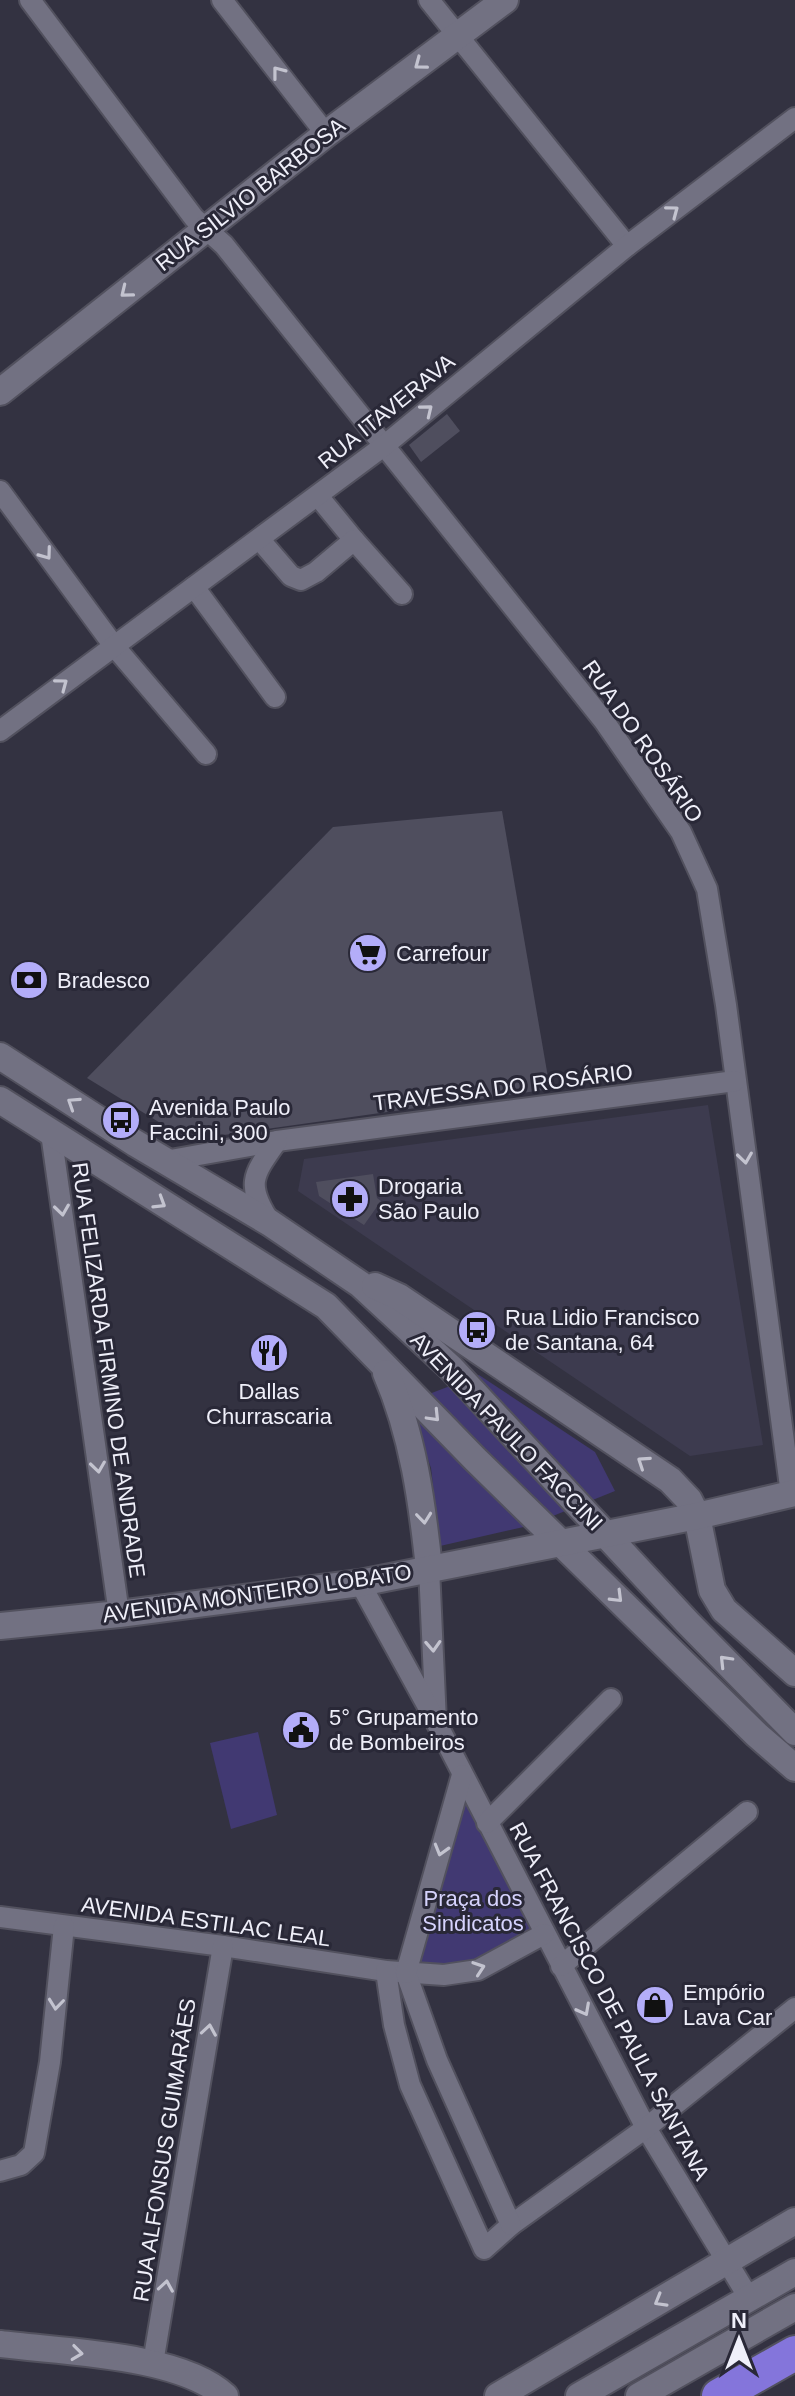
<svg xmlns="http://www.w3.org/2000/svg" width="795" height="2396" font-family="Helvetica,sans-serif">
  <rect width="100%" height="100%" fill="#333241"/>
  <polygon fill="#3d3b4f" points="708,1105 763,1445 690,1456 298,1191 304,1159"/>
  <g fill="#413972">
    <polygon points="479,1375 595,1452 615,1491 528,1526 440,1546 431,1468 408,1402"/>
    <polygon points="258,1732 277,1815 231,1829 210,1743"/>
    <polygon points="462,1795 534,1933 459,1966 410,1963"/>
  </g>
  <g fill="#4f4e5e">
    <polygon points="447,414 460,431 421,462 409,445"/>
    <polygon points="502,811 550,1089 188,1140 87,1078 333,827"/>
    <polygon points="373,1174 377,1198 381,1201 364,1225 319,1196 316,1182"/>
  </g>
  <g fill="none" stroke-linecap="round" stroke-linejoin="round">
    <g stroke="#52515e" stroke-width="24">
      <g id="street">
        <polyline points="30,0 194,218 224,245 604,721 681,832 697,867 707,889 726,1005 791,1494"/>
        <polyline points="222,0 326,134"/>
        <polyline points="429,0 627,246"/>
        <polyline points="0,491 114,646 206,754"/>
        <polyline points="318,496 354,540"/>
        <polyline points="260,540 291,576 301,580 316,572 354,540 402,594"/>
        <polyline points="194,587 275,697"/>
        <polyline points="0,731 385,445 627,246 795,118"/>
        <polyline points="51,1133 119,1614"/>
        <polyline points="165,1161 277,1141 735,1081"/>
        <path d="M270,1222C245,1184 253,1175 277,1141"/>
        <polyline points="429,1568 436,1722 646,2128 749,2298"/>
        <polyline points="360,1583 433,1716"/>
        <polyline points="487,1823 611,1699"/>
        <polyline points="0,1917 223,1946 386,1971 444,1975 478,1970 544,1934"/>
        <polyline points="561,1966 747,1812"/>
        <polyline points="386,1971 394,2025 410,2085 484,2249 511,2225 646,2128 795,2008"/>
        <polyline points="406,1973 437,2060 511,2225"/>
        <polyline points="406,1973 462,1775"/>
        <polyline points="0,2171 21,2165 34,2153 50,2062 64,1926"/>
        <polyline points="153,2363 223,1946"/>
      </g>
    </g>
    <g stroke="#52515e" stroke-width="30">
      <g id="secondary">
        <polyline points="0,392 326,134 505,0"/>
        <polyline points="0,1056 135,1143 270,1223 360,1284 451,1368 688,1623 795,1732"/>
        <polyline points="0,1100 326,1306 475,1459 757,1735 795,1768"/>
        <polyline points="375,1286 399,1297 670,1480 689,1500 697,1516 712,1590 724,1610 795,1673"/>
        <path d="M386,1373C413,1435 422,1502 429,1568"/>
        <polyline points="0,1626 119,1614 360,1583 697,1516 795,1493"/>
        <path d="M0,2344C62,2352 179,2354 225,2396"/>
        <polyline points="498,2396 795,2221"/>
        <polyline points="579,2396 795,2272"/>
        <polyline points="639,2396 795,2307"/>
      </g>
    </g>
    <g stroke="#52515e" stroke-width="38">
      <polyline id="highway" points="719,2396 795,2353"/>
    </g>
    <use href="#street" stroke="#727182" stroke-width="20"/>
    <use href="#secondary" stroke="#727182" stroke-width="26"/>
    <use href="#highway" stroke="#8475db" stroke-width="34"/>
  </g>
  <defs><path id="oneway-chevron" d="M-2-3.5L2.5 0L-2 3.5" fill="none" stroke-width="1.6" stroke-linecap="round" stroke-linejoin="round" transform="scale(2)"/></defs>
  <g stroke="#c3c3cf">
    <use href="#oneway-chevron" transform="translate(420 64) rotate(143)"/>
    <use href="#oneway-chevron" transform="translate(278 72) rotate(-128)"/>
    <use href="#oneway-chevron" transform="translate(673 211) rotate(-37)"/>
    <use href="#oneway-chevron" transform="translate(126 292) rotate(141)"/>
    <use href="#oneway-chevron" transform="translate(427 410) rotate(-39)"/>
    <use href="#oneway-chevron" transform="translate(46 554) rotate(54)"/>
    <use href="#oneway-chevron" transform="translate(62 684) rotate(-37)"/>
    <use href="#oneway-chevron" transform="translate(73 1103) rotate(-147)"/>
    <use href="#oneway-chevron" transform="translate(745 1158) rotate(82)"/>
    <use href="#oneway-chevron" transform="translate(160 1203) rotate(32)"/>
    <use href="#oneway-chevron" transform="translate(62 1210) rotate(82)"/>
    <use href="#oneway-chevron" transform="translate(434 1416) rotate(46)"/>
    <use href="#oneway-chevron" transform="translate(643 1462) rotate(-146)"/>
    <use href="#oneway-chevron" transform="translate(98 1467) rotate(82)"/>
    <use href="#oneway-chevron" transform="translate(424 1518) rotate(84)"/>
    <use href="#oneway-chevron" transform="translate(617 1597) rotate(45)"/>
    <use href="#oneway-chevron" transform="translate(433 1646) rotate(87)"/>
    <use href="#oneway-chevron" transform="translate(725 1661) rotate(-134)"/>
    <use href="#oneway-chevron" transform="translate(441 1850) rotate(106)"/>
    <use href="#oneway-chevron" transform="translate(479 1968) rotate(-19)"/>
    <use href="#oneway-chevron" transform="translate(56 2004) rotate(96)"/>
    <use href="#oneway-chevron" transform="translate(584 2010) rotate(62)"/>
    <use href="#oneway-chevron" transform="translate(209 2030) rotate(-81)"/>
    <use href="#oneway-chevron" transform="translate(166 2286) rotate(-81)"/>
    <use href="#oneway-chevron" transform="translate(660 2301) rotate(150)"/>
    <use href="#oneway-chevron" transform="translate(77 2353) rotate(7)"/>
  </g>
  <defs>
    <g id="supermarket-disc" transform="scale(2)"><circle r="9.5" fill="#b3adf9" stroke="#292837"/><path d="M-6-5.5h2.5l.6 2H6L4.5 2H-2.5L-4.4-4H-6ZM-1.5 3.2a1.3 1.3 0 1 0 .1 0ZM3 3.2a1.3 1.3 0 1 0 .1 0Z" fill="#111"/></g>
    <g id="bank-disc" transform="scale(2)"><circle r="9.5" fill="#b3adf9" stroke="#292837"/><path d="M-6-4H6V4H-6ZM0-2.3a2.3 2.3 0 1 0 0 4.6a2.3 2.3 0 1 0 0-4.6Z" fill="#111"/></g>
    <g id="bus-disc" transform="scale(2)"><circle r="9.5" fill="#b3adf9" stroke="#292837"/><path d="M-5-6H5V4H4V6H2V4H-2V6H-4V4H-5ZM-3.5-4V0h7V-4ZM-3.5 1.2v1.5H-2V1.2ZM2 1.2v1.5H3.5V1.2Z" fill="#111"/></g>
    <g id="pharmacy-disc" transform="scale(2)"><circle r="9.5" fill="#b3adf9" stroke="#292837"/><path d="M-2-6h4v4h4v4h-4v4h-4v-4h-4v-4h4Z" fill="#111"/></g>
    <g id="restaurant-disc" transform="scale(2)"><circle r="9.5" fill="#b3adf9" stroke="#292837"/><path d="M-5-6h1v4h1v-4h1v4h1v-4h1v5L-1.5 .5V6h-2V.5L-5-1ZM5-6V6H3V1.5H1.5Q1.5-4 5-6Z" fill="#111"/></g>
    <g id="civic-disc" transform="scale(2)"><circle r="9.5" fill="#b3adf9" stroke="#292837"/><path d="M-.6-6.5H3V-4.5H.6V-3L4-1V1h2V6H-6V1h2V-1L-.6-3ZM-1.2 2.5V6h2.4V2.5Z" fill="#111"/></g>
    <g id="shop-disc" transform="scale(2)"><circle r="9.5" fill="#b3adf9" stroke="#292837"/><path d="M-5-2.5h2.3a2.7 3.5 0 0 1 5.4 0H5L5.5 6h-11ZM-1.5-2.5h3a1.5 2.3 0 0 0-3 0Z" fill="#111"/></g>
  </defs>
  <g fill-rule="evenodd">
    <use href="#supermarket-disc" x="368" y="953"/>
    <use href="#bank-disc" x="29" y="980"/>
    <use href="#bus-disc" x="121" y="1120"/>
    <use href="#pharmacy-disc" x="350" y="1199"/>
    <use href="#bus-disc" x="477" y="1330"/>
    <use href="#restaurant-disc" x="269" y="1353"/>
    <use href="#civic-disc" x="301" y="1730"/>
    <use href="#shop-disc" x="655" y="2005"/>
  </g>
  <g text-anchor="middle" stroke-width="6" stroke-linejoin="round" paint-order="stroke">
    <g font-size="22" fill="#efeff9" stroke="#292837">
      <text transform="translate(250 194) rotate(-38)" y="8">RUA SILVIO BARBOSA</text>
      <text transform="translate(386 411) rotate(-39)" y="8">RUA ITAVERAVA</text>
      <text transform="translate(643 741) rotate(55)" y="8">RUA DO ROSÁRIO</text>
      <text transform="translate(503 1087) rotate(-7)" y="8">TRAVESSA DO ROSÁRIO</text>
      <text transform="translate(109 1370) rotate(82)" y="8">RUA FELIZARDA FIRMINO DE ANDRADE</text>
      <text transform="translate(507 1431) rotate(46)" y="8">AVENIDA PAULO FACCINI</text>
      <text transform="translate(257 1593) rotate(-8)" y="8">AVENIDA MONTEIRO LOBATO</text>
      <text transform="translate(206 1921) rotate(8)" y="8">AVENIDA ESTILAC LEAL</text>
      <text transform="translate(610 2001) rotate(62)" y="8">RUA FRANCISCO DE PAULA SANTANA</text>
      <text transform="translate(164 2150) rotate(-81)" y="8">RUA ALFONSUS GUIMARÃES</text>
    </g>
    <g font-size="22" fill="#efeff9" stroke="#292837" text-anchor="start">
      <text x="396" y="961">Carrefour</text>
      <text x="57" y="988">Bradesco</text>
      <text x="149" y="1115">Avenida Paulo<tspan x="149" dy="25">Faccini, 300</tspan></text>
      <text x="378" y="1194">Drogaria<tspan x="378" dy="25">São Paulo</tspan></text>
      <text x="505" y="1325">Rua Lidio Francisco<tspan x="505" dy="25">de Santana, 64</tspan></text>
      <text x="269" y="1399" text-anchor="middle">Dallas<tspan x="269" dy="25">Churrascaria</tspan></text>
      <text x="329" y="1725">5° Grupamento<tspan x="329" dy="25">de Bombeiros</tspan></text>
      <text x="683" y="2000">Empório<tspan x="683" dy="25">Lava Car</tspan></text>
    </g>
    <g font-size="22" fill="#d6d3fd" stroke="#292837">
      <text x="473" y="1906">Praça dos<tspan x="473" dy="25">Sindicatos</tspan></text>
    </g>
  </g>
  <g transform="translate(739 2340)" stroke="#292837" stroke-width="6" paint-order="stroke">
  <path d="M0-6L14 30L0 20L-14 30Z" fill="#efeff9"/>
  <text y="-12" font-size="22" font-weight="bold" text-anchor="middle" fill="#efeff9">N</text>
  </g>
</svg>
